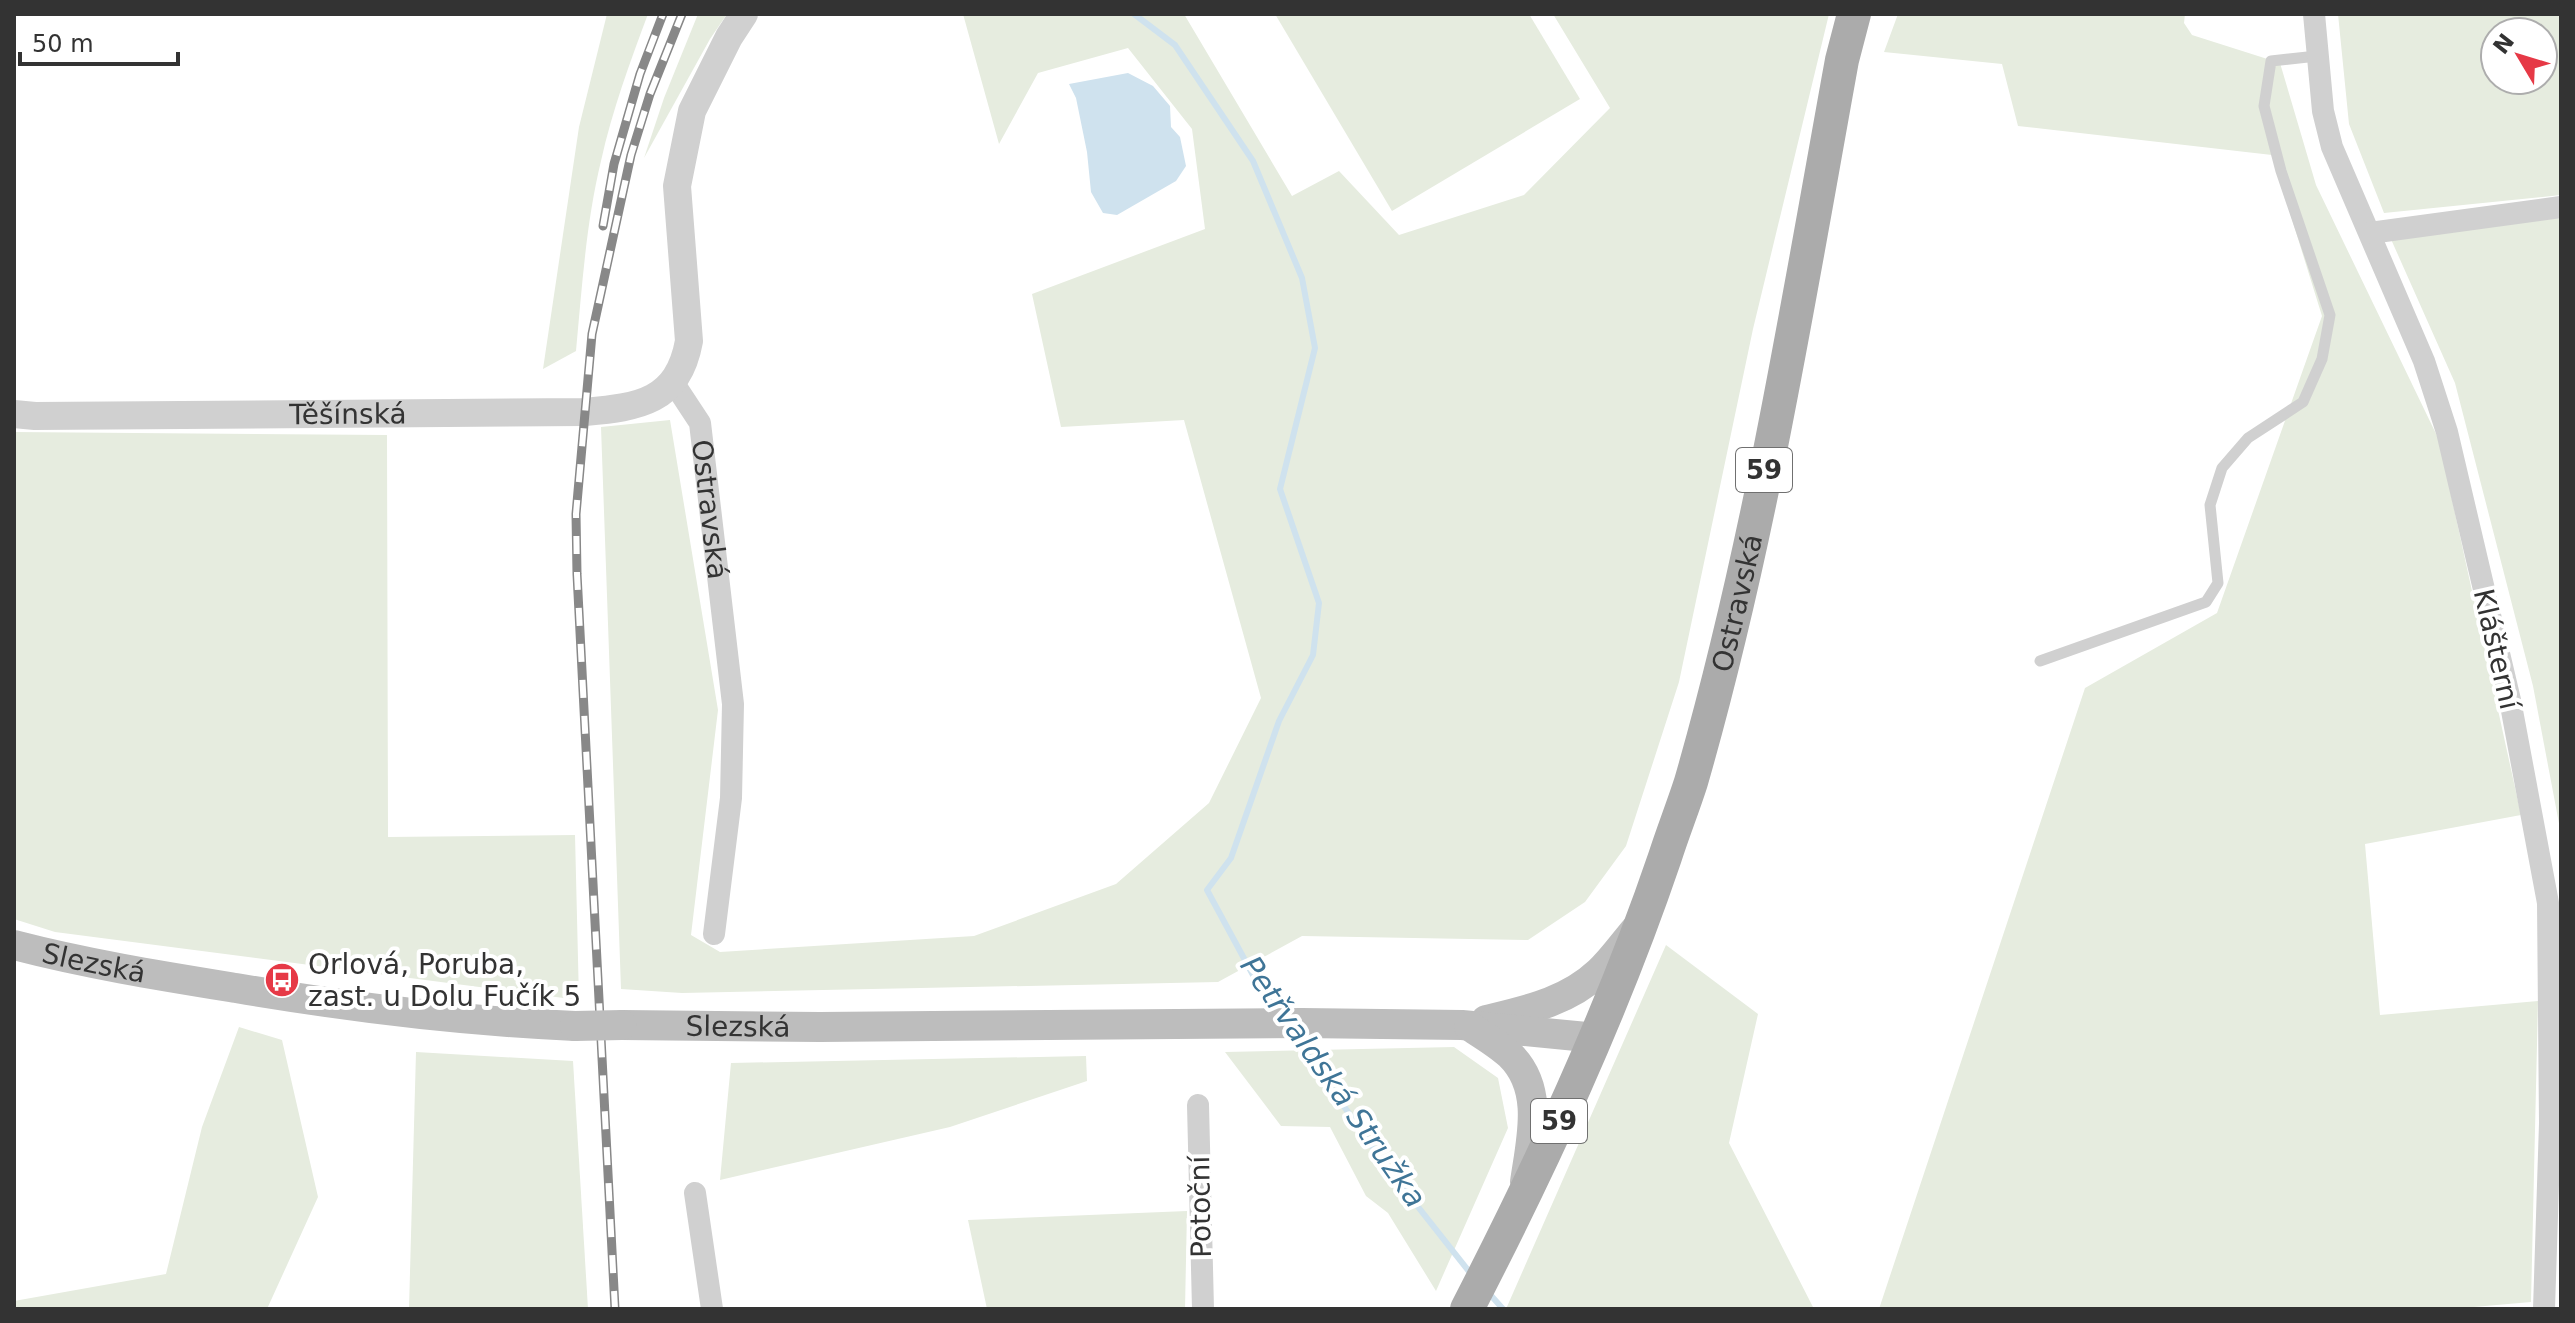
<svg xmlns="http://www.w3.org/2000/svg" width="2575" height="1323" font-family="'DejaVu Sans',sans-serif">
  <rect width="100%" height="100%" fill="#fff"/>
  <g fill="#e6ecdf" fill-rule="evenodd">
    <path d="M607,14H648C630,62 612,111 601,161C586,223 582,287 576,351L543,369L579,127Z"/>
    <polygon points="698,14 727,14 710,39 644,158 664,98"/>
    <polygon points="963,14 1184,14 1292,196 1339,171 1399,235 1524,195 1610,108 1553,14 1829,14 1753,329 1679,682 1626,846 1585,902 1528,940 1302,936 1218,982 682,993 621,989 601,427 670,420 718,710 691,935 720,952 974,936 1116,884 1209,803 1261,698 1184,420 1061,427 1032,294 1205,229 1192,129 1128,48 1038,73 999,144"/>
    <polygon points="1275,14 1529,14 1580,99 1392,211"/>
    <polygon points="1898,14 2185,14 2184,23 2192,35 2280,63 2316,185 2439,440 2521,815 2365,844 2380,1015 2538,1001 2531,1302 2451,1309 1879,1309 2085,688 2217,613 2322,316 2272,155 2018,126 2002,64 1884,52"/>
    <path d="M2338,14H2561V195L2384,213L2349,124ZM2495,32H2543V80H2495Z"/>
    <polygon points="2561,218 2561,834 2533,686 2455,383 2390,237"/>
    <polygon points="14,432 387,435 388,837 575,835 579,1000 55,932 14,919"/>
    <polygon points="1666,945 1758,1014 1729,1143 1814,1309 1506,1309"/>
    <polygon points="239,1027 282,1040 318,1197 267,1309 14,1309 14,1301 166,1274 202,1127"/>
    <polygon points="1454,1047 1498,1078 1508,1128 1436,1291 1388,1213 1366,1196 1330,1127 1281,1126 1225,1052"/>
    <polygon points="416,1052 573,1061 588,1309 409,1309"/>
    <polygon points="1086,1056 1087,1081 950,1127 720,1180 731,1063"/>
    <polygon points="1187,1211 1185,1309 987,1309 968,1220"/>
  </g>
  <polygon fill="#cfe2ee" points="1128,73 1153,86 1170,106 1171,127 1180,137 1186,166 1176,181 1117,215 1103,213 1091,192 1087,152 1076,98 1069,84"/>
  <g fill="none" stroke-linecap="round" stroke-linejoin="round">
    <g stroke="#cfe2ee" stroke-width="6">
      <polyline points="1134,14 1175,45 1253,161 1302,278 1315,348 1280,489 1319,603 1313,655 1279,721 1231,858 1207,890 1260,988 1279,1013"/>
      <polyline points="1292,1032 1385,1165 1471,1274"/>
      <polyline points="1487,1291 1503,1309"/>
    </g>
    <polyline stroke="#d0d0d0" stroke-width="11" points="2040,661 2206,602 2218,583 2210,505 2222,468 2248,438 2303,402 2322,359 2330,315 2281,171 2264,106 2271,61 2317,56"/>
    <g stroke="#d0d0d0" stroke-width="22">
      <polyline points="2314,14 2323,111 2332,147 2424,361 2447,432 2510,700 2548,903 2550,1123 2544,1309"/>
      <polyline points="2370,233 2561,207"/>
      <path id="s1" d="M673,382L700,423L733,704L731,798L714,934"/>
      <polyline points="1198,1105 1203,1309"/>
      <polyline points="695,1193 712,1309"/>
    </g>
    <path stroke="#d0d0d0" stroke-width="28" id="s2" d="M14,414L35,416L585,412C639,407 678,402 689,341L677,186L692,111L729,37L744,14"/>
    <g stroke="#bdbdbd" stroke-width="30">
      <path id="s3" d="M14,945C87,964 162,976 236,988C348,1007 461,1021 575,1026"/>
      <path d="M1486,1020C1527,1010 1567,1002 1599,972C1612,960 1623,944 1635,930"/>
      <path id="s4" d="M622,1025L820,1027L1302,1023L1462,1025L1597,1038"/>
      <path d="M1469,1026C1483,1035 1498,1044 1510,1055C1545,1089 1531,1140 1525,1182"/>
    </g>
    <path stroke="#ababab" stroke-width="34" id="s5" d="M1467,1309C1543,1162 1612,1013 1665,857C1673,832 1683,807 1691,782C1759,546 1798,302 1842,60L1854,14"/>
    <g stroke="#888" stroke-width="9">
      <g id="rail">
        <polyline points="603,226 614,164 640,74 663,14"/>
        <polyline points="615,1309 577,574 576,514 592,334 631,155 650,94 682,14"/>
      </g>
    </g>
    <use href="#rail" stroke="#fff" stroke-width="6" stroke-dasharray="18" stroke-linecap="butt"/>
    <polyline stroke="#bdbdbd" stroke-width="30" points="575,1026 622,1025"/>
  </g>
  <defs>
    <g id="bus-disc" transform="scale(1.8)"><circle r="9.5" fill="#e63946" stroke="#fff"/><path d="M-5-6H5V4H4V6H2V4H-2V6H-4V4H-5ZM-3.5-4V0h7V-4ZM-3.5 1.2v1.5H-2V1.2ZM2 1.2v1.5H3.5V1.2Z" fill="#fff"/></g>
  </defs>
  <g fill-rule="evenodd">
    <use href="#bus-disc" x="282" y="980"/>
  </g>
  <g text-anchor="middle" stroke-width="8" stroke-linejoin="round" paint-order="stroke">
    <g fill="#fff" stroke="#707070" stroke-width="2">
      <rect x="1736" y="448" width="56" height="44" rx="6"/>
      <rect x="1531" y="1099" width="56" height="44" rx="6"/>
    </g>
    <g font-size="26" font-weight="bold" fill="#333">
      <text x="1764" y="479">59</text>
      <text x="1559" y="1130">59</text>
    </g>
    <g font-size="28" fill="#333" stroke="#fff">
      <text dy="10" stroke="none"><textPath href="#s2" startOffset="334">Těšínská</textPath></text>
      <text dy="10" stroke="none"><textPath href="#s1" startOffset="136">Ostravská</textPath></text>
      <text dy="10" stroke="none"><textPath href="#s5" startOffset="758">Ostravská</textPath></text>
      <text transform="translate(2497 649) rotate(77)" y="10">Klášterní</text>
      <text dy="10" stroke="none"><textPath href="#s3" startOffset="82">Slezská</textPath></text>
      <text dy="10" stroke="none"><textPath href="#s4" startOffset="116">Slezská</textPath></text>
      <text transform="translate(1200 1207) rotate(-91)" y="10">Potoční</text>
    </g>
    <g font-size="28" fill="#333" stroke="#fff" text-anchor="start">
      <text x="308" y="974">Orlová, Poruba,<tspan x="308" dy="32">zast. u Dolu Fučík 5</tspan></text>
    </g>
    <g font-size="30" font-style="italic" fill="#3f7597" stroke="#fff">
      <text transform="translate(1333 1082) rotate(55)" y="10">Petřvaldská Stružka</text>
    </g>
  </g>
  <rect width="2575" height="1323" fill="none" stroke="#333333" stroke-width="32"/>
  <g transform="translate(2519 56) rotate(308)"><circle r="38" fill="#ffffff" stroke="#adadad" stroke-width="2"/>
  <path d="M0-6L14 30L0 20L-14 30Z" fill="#e63946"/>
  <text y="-12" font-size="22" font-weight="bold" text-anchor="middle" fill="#333333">N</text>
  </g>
  <path d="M20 52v12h158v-12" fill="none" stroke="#333333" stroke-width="4"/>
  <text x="32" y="52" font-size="24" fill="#333333" stroke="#ffffff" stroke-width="6" paint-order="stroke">50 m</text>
</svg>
